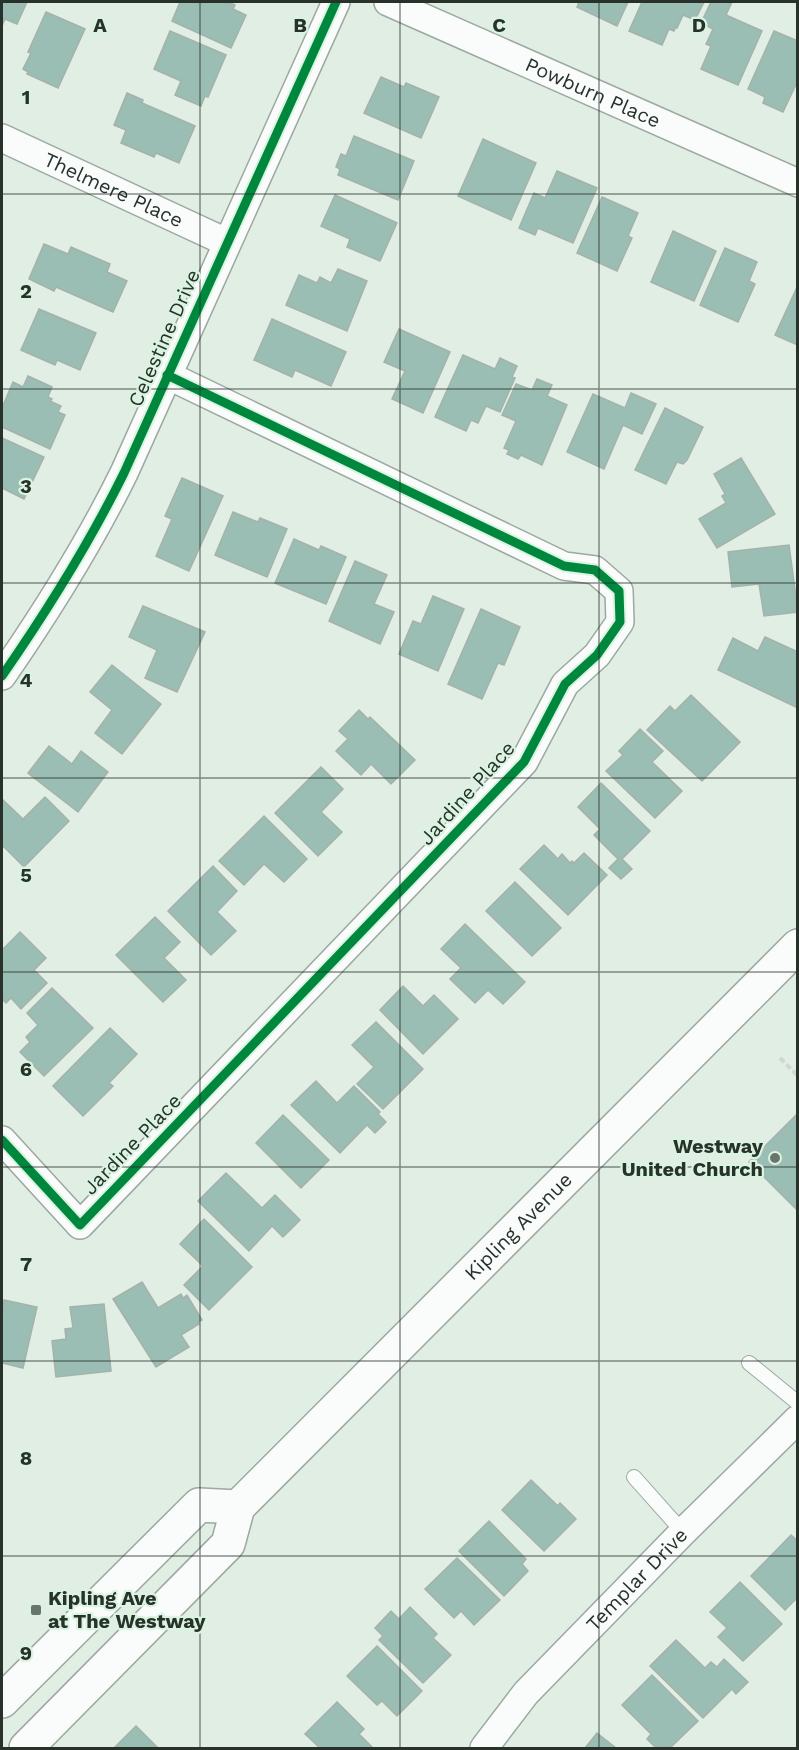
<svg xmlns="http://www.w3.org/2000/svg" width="799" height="1750" font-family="'Work Sans',sans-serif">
  <rect width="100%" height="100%" fill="#e0eee4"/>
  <g fill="#9abeb4" stroke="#a5b2ab" stroke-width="1.5">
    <polygon points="2,2 27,2 17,24 5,19 2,26"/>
    <polygon points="180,2 228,2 235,5 233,9 246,15 231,48 172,21"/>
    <polygon points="579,2 628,2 617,26 577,7"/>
    <polygon points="642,2 704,2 695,20 683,15 677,28 675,28 674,31 669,29 662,45 629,31"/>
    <polygon points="711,2 732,2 726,15 762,31 738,85 701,69 711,46 706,44 713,29 701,23"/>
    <polygon points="46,12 85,29 58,88 27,74 28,72 23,69 31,53 28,52"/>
    <polygon points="170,31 226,55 208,97 205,96 201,106 175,95 181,81 154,69"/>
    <polygon points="774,31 798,41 798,80 783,112 763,103 765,97 748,89"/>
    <polygon points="381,77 404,87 406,83 439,97 421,138 364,113"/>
    <polygon points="127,93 143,100 142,103 195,126 179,163 156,153 154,157 121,143 126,130 114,125"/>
    <polygon points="354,136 414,161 398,200 338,175 340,169 336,167 341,154 346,156"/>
    <polygon points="483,139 536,163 511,220 458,196"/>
    <polygon points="557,171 597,188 573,243 538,228 535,235 519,228 534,193 545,198"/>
    <polygon points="335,195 397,223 380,261 347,247 350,239 321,226"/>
    <polygon points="602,197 638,213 628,236 632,238 617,271 577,253"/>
    <polygon points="673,231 716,251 694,301 651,282"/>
    <polygon points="44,244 68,254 71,247 110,264 107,272 127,281 113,312 56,287 54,291 29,279"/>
    <polygon points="725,248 757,262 749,281 755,284 738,322 700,305"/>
    <polygon points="338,269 367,281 347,331 286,305 299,275 317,283 320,277 331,283"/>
    <polygon points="798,285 798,345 775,335"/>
    <polygon points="39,309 96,333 80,370 57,360 55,365 21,350"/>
    <polygon points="272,319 346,352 331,386 295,370 292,377 254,360"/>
    <polygon points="399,329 450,352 423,413 392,399 405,371 384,362"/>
    <polygon points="463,355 495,369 500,358 517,366 512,377 515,378 500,412 486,406 478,423 471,420 466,431 435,417"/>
    <polygon points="28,376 52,387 48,397 52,399 50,401 61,406 58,412 65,415 50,449 2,427 2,408 13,382 23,387"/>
    <polygon points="537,379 552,385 547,396 567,405 542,465 521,455 518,459 507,454 509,450 504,448 516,421 502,415 516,384 532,390"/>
    <polygon points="631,393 656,404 642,434 623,425 604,469 567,452 593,394 625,408"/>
    <polygon points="665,408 703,427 687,460 683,464 677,462 666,484 635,470"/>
    <polygon points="2,438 44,457 24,499 2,488"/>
    <polygon points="741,458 775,514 717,548 699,519 726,503 722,496 725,494 714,474"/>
    <polygon points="182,478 223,496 189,571 156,556 172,519 165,516"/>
    <polygon points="233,512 258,522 260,518 287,529 267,577 215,555"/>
    <polygon points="294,539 319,550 321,546 346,557 326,604 275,583"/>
    <polygon points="789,545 798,612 764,616 759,584 732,587 728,552"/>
    <polygon points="355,561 387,575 374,604 394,612 380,644 329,621"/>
    <polygon points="433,596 464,609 438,671 399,654 413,621 421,624"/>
    <polygon points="143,606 205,632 177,692 145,678 157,650 129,637"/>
    <polygon points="481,609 520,627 504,665 498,663 482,699 448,684"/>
    <polygon points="765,637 798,652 798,708 718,670 733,638 758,651"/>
    <polygon points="112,665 161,704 122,754 95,733 112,710 90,692"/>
    <polygon points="691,695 740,742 702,781 647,730 670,706 675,711"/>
    <polygon points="359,710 368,719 370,717 415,760 391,784 371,764 361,775 336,751 348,739 339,731"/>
    <polygon points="640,729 663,751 652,762 682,791 655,818 606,771 623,755 619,751"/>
    <polygon points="49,746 72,764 81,751 108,772 78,812 28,773"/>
    <polygon points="321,767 343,789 321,812 342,832 318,856 275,813"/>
    <polygon points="601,783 650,831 622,859 632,869 621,879 609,868 618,859 594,835 600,829 578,807"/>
    <polygon points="45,797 69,821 24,867 2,845 2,802 3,800 23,819"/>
    <polygon points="264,816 307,859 284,882 264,864 244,885 219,861"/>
    <polygon points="544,845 558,859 562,854 570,863 572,861 574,863 584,853 607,875 568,915 520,869"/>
    <polygon points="213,866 237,891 217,912 236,931 211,955 168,911"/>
    <polygon points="515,882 561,928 532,956 486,911"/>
    <polygon points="155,917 180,942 164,958 186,980 163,1002 116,955"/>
    <polygon points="465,924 525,982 503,1004 488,990 475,1003 450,979 461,968 441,949"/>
    <polygon points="20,932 46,958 34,970 47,983 21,1009 11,998 6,1003 2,999 2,950"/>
    <polygon points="403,986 423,1006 434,995 458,1019 423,1054 380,1010"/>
    <polygon points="52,988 93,1028 44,1076 20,1052 30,1042 26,1037 38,1025 27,1013"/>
    <polygon points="376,1022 423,1069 383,1109 357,1084 374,1067 352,1045"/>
    <polygon points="110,1028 137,1054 109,1083 113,1086 83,1116 53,1086"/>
    <polygon points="316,1081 337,1103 354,1086 380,1112 378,1114 386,1122 375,1133 367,1125 340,1153 291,1105"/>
    <polygon points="798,1113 798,1211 749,1162"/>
    <polygon points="283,1115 329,1160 301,1188 256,1143"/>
    <polygon points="226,1173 262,1208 275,1195 300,1220 283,1237 272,1226 249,1251 198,1201"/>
    <polygon points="204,1219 252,1267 209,1310 184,1285 203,1266 180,1244"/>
    <polygon points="142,1282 158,1308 181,1294 183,1298 187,1295 202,1320 198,1322 199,1324 181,1335 189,1347 156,1367 113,1299"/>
    <polygon points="4,1300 37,1307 23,1368 2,1363 2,1310"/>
    <polygon points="104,1304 111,1371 56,1377 52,1341 66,1339 65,1329 73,1328 70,1307"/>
    <polygon points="531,1480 558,1506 560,1503 576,1519 544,1551 502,1510"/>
    <polygon points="489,1521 526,1559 522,1564 528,1571 504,1596 459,1551"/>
    <polygon points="791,1535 798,1541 798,1597 785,1610 751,1576"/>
    <polygon points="457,1558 500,1600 474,1625 461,1611 454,1618 425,1589"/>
    <polygon points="740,1582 782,1624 743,1661 718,1637 727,1628 710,1612"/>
    <polygon points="410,1607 437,1634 433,1638 451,1655 423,1683 379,1640 383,1636 375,1628 391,1611 399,1619"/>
    <polygon points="676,1640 705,1668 711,1662 717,1667 724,1659 748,1682 736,1694 732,1689 703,1718 650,1666"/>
    <polygon points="377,1646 422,1691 397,1716 382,1701 377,1705 347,1676"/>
    <polygon points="652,1675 698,1721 670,1748 664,1746 656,1748 647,1739 651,1734 622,1705"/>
    <polygon points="337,1702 364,1729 359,1734 372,1747 371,1748 320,1748 305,1734"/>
    <polygon points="136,1726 158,1748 114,1748"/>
    <polygon points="597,1733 616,1748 585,1748"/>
  </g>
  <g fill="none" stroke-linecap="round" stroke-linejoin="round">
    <g stroke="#9ca8a0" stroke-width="16">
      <g id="lane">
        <polyline points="749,1363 798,1403"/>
        <polyline points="634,1477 683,1532"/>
      </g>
    </g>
    <g stroke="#9ca8a0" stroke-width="30">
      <g id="street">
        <path id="s1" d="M388,2L798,183"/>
        <path id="s2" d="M2,138L226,242"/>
        <path d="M2,676C47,611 89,544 124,473L336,2"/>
        <polyline points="2,1140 80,1225 524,762 565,684 597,655 620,622 619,591 595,570 564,566 167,375"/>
        <path id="s3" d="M484,1748L526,1693L683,1532L798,1419"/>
      </g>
    </g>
    <g stroke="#9ca8a0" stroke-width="36">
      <g id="secondary">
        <polyline points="2,1701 199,1505 238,1507"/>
        <path id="s4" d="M26,1748L228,1544L238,1507L798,946"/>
      </g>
    </g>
    <polyline stroke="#d2d7d4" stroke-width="4" stroke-dasharray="6 3" stroke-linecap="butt" points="780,1058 798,1076"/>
    <use href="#lane" stroke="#fafcfb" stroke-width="14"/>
    <use href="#street" stroke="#fafcfb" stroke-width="27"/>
    <use href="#secondary" stroke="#fafcfb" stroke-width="33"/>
    <g stroke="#daf4e1" stroke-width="13">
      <g id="cycleway">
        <path d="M2,676C47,611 89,544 124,473L336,2"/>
        <polyline points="2,1140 80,1225 524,762 565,684 597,655 620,622 619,591 595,570 564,566 167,375"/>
      </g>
    </g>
    <use href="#cycleway" stroke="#00873e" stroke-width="9"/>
  </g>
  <path fill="none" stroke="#28322b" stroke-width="1.5" stroke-opacity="0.55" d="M200,2V1748M400,2V1748M599,2V1748M2,194H798M2,389H798M2,583H798M2,778H798M2,972H798M2,1167H798M2,1361H798M2,1556H798"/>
  <g fill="#68746c" stroke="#daf4e1" stroke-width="2">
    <circle cx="775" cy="1158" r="6"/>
    <rect x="30" y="1604" width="12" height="12" rx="3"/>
  </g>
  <g text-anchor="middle" stroke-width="4.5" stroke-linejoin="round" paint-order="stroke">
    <g font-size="20" fill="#28322b" stroke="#daf4e1">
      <text dy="7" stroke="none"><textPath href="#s1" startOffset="224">Powburn Place</textPath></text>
      <text dy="7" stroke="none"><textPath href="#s2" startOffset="123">Thelmere Place</textPath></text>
      <text transform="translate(164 338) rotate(-66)" y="7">Celestine Drive</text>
      <text transform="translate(467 793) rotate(-48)" y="7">Jardine Place</text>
      <text transform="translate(132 1144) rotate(-46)" y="7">Jardine Place</text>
      <text dy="7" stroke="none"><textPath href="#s4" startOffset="722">Kipling Avenue</textPath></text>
      <text dy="7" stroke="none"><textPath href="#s3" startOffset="228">Templar Drive</textPath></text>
    </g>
    <g font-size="20" font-weight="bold" fill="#28322b" stroke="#daf4e1" text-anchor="end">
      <text x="763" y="1153">Westway<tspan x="763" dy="23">United Church</tspan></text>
      <text x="48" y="1605" text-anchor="start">Kipling Ave<tspan x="48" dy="23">at The Westway</tspan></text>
    </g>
  </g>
  <g font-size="20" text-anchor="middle" font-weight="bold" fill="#28322b" stroke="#daf4e1" stroke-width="4.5" stroke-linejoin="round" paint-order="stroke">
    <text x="100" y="32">A</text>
    <text x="300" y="32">B</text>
    <text x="499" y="32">C</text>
    <text x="699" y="32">D</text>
    <text x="26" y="104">1</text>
    <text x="26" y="298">2</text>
    <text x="26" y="493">3</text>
    <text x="26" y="687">4</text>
    <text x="26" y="882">5</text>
    <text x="26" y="1076">6</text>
    <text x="26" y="1271">7</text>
    <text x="26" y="1465">8</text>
    <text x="26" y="1660">9</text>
  </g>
  <rect width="799" height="1750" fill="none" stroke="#28322b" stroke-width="6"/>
</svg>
